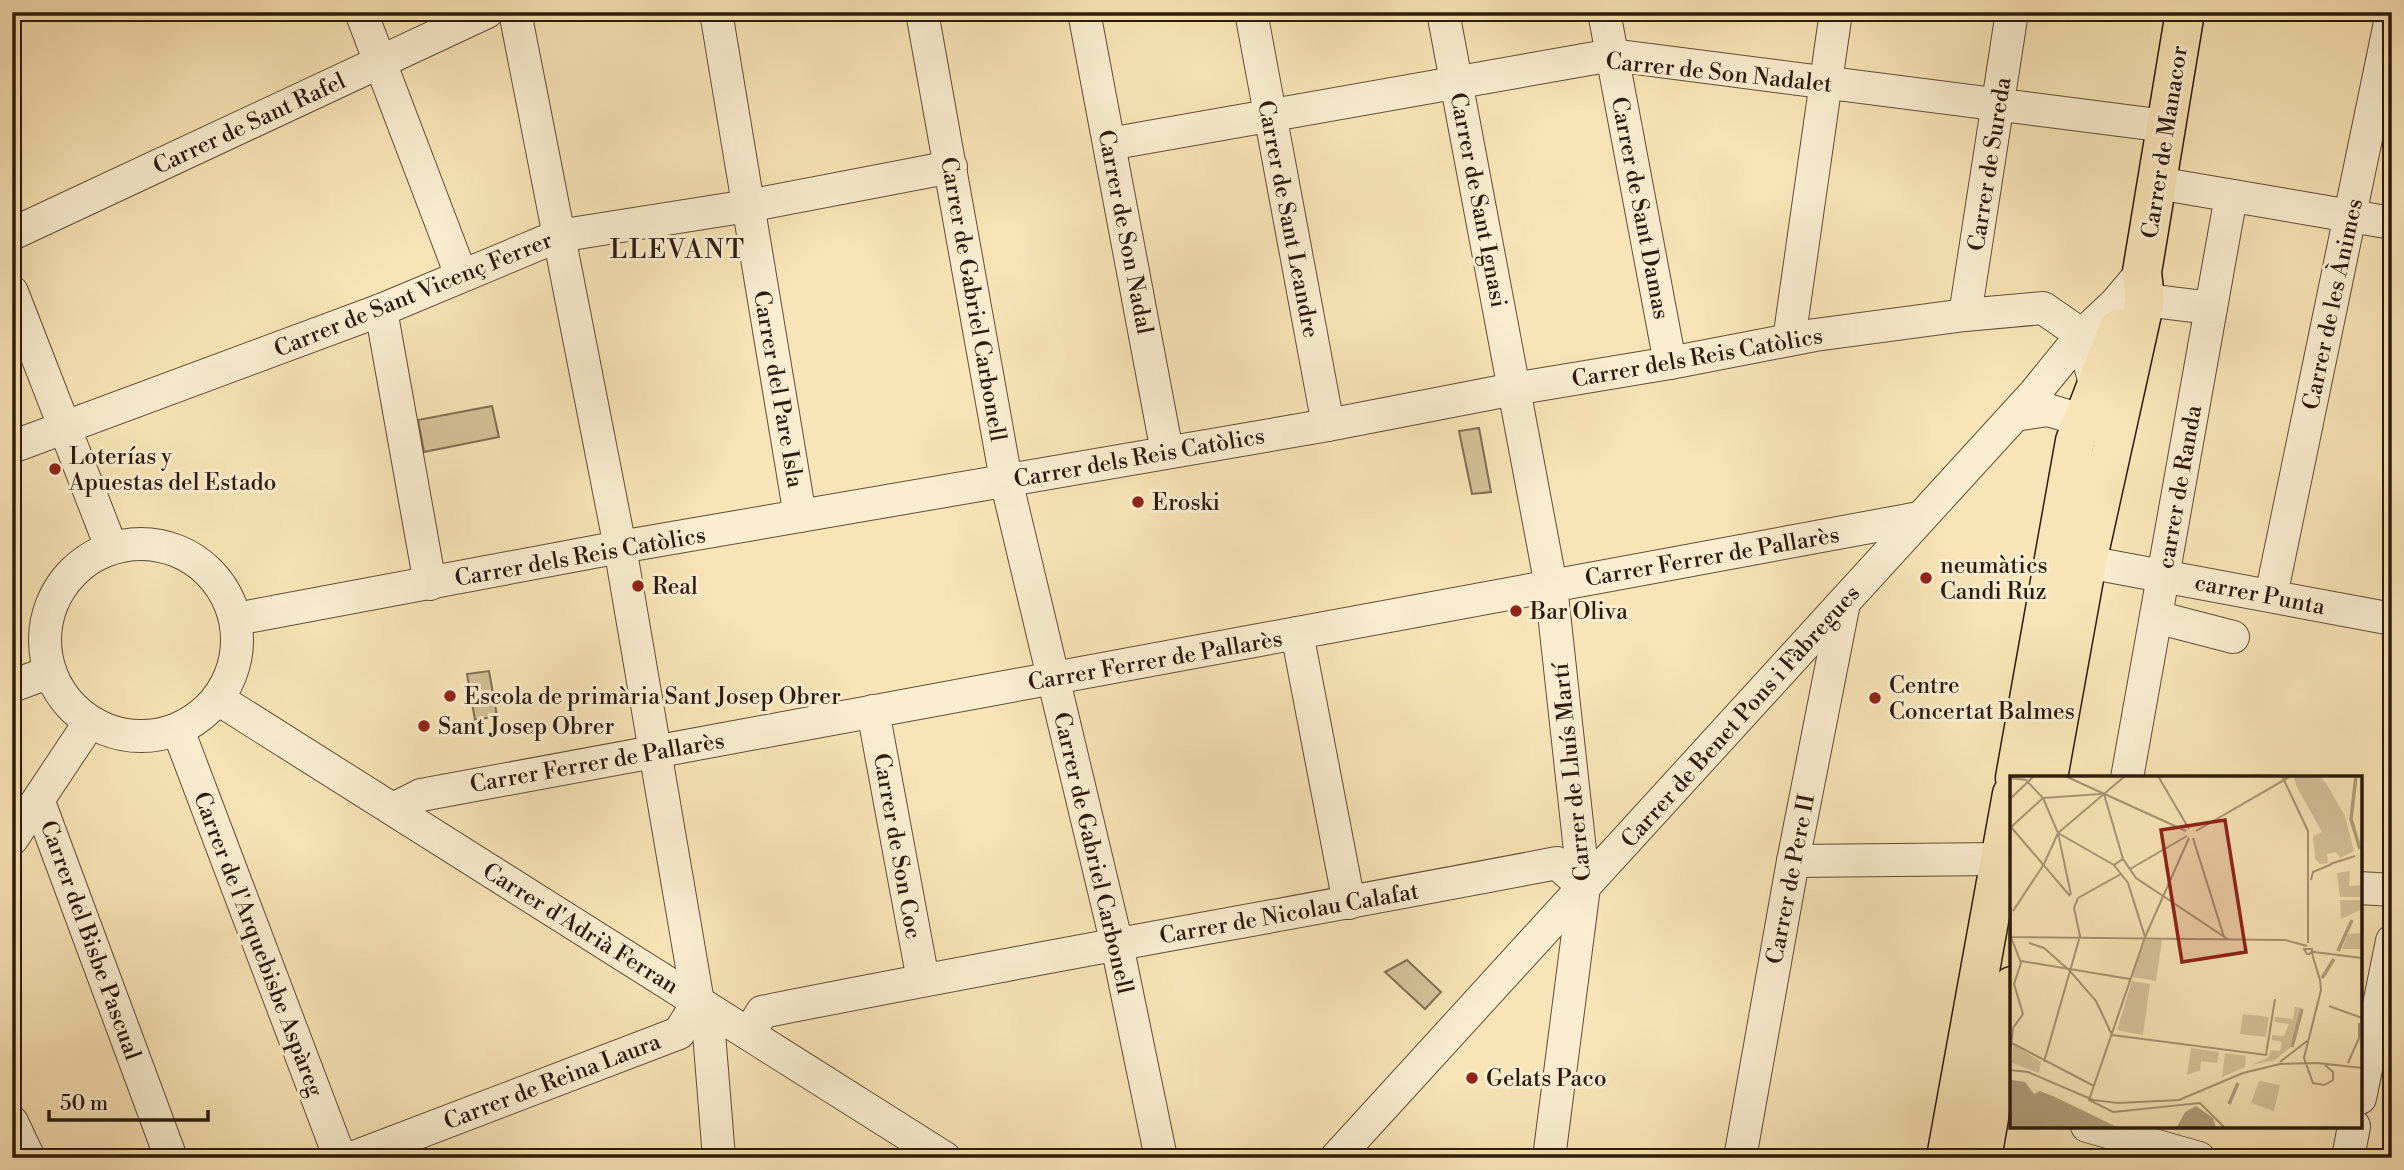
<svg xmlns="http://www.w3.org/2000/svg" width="2404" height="1170" font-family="'Libre Bodoni',serif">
  <rect width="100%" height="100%" fill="#f8e4b6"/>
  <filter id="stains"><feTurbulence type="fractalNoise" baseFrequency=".00286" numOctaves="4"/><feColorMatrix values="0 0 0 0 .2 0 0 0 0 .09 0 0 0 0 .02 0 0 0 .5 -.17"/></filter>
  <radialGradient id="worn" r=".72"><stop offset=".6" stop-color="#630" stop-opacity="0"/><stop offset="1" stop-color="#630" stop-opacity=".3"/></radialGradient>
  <g fill="#d6c299" stroke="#826e54" stroke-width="2">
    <polygon points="492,406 499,437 424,452 418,420"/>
    <polygon points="1479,428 1491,492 1472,494 1459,431"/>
    <polygon points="489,671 497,716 475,720 467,674"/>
    <polygon points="1407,960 1441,992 1425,1009 1385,972"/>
  </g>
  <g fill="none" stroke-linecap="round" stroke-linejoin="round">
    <g stroke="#604c38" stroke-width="34">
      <g id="minor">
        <polyline points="361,12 461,275"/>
        <polyline points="716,12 800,516"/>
        <polyline points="922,12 1006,480 1117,945 1161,1158"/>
        <polyline points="1084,12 1167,452"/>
        <polyline points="1251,12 1328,425"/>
        <polyline points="1443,12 1551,586 1584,887 1549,1158"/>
        <polyline points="1604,12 1670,363"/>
        <polyline points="1109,144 1612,55 2166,126"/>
        <polyline points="2157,183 2392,223"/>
        <polyline points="12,234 487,12"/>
        <polyline points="12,292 111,547"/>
        <polyline points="2123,303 2145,300 2211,308"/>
        <polyline points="381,310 430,584"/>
        <polyline points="1965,315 2012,12"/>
        <polyline points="1789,340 1836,12"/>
        <polyline points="2015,415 2048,410 2081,420"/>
        <polyline points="12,447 381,310 558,236 748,206 951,167"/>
        <circle cx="141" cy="640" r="96"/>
        <polyline points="2087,562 2392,619"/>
        <polyline points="2271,596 2392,13"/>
        <polyline points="2156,617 2233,637"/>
        <polyline points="236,619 620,547 1328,425 1514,389 1670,363 1815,335 1965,315 2043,308 2082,335 2096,387"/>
        <polyline points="1297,633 1349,903"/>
        <polyline points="12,686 50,672"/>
        <polyline points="218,699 945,1158"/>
        <polyline points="873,711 923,980"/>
        <polyline points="178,730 340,1158"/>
        <polyline points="2127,778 2231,196"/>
        <polyline points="39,802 171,1158"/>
        <polyline points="393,809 421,795 1919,518"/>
        <polyline points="12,839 90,722"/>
        <polyline points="1793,861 2000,859"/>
        <polyline points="2360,888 2392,890"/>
        <polyline points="707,1008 719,1158"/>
        <path d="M749,1034L762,1012C1026,959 1292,914 1557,863L1584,887"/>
        <polyline points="2360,1098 2392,941"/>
        <polyline points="12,1122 29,1158"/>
        <polyline points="2087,1126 2199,1158"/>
        <polyline points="352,1158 679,1033 698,1002 620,547 515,12"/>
        <polyline points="1336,1158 2034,394 2082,335 2115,304 2142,272"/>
        <polyline points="1740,1158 1793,861 1844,603"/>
        <polyline points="2348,1158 2354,1126"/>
      </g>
    </g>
    <g stroke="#2e1a0e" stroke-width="41">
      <g id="major">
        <polyline points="2015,778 2075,441 2118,329"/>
        <polyline points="2048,778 2087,562 2145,300 2142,272 2185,12"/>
        <polyline points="1946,1158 2012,794"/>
        <polyline points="1982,1158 2012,986"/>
      </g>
    </g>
    <use href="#minor" stroke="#faedd0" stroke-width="32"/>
    <use href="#major" stroke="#f8e4b6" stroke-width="38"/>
  </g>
  <g fill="#8f2418" stroke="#faedd0" stroke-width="2.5">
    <circle cx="55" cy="469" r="7"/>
    <circle cx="1138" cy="502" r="7"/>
    <circle cx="1926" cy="578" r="7"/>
    <circle cx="638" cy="586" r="7"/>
    <circle cx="1516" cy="611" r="7"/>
    <circle cx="450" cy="696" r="7"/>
    <circle cx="1875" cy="698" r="7"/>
    <circle cx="424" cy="726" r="7"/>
    <circle cx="1472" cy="1078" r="7"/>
  </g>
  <g text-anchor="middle" stroke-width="6" stroke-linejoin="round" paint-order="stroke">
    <g font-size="23" fill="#2e1a0e" stroke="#faedd0">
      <text transform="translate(1719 72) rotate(6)" y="8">Carrer de Son Nadalet</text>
      <text transform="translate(249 123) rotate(-25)" y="8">Carrer de Sant Rafel</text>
      <text transform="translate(2164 142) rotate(-81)" y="8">Carrer de Manacor</text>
      <text transform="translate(1989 164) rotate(-81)" y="8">Carrer de Sureda</text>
      <text transform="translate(1479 200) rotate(79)" y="8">Carrer de Sant Ignasi</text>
      <text transform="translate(1641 208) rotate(79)" y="8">Carrer de Sant Damas</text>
      <text transform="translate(1289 219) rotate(79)" y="8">Carrer de Sant Leandre</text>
      <text transform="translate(1126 232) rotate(79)" y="8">Carrer de Son Nadal</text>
      <text transform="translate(413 294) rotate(-22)" y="8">Carrer de Sant Vicenç Ferrer</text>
      <text transform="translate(974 299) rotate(80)" y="8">Carrer de Gabriel Carbonell</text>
      <text transform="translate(2332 304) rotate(-78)" y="8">Carrer de les Ànimes</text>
      <text transform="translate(1697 357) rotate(-10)" y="8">Carrer dels Reis Catòlics</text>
      <text transform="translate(779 389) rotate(80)" y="8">Carrer del Pare Isla</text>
      <text transform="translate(1139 457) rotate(-10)" y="8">Carrer dels Reis Catòlics</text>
      <text transform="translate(2179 487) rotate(-80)" y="8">carrer de Randa</text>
      <text transform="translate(580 556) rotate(-10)" y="8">Carrer dels Reis Catòlics</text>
      <text transform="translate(1712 556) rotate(-10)" y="8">Carrer Ferrer de Pallarès</text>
      <text transform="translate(2260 594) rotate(11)" y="8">carrer Punta</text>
      <text transform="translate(1155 660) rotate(-10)" y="8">Carrer Ferrer de Pallarès</text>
      <text transform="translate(1740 716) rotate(-48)" y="8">Carrer de Benet Pons i Fàbregues</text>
      <text transform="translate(597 762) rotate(-10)" y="8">Carrer Ferrer de Pallarès</text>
      <text transform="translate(1571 772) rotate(-96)" y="8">Carrer de Lluís Martí</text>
      <text transform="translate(898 846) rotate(80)" y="8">Carrer de Son Coc</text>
      <text transform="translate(1094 853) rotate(77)" y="8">Carrer de Gabriel Carbonell</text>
      <text transform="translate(1790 879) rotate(-79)" y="8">Carrer de Pere II</text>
      <text transform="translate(1289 913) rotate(-10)" y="8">Carrer de Nicolau Calafat</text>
      <text transform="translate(581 928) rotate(32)" y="8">Carrer d'Adrià Ferran</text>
      <text transform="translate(91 940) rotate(70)" y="8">Carrer del Bisbe Pascual</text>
      <text transform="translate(259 944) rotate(69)" y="8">Carrer de l'Arquebisbe Aspàreg</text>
      <text transform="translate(552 1081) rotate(-21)" y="8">Carrer de Reina Laura</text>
    </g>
    <g font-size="23" fill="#2e1a0e" stroke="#faedd0" text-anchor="start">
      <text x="69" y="464">Loterías y<tspan x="69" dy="26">Apuestas del Estado</tspan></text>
      <text x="1152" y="510">Eroski</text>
      <text x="1940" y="573">neumàtics<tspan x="1940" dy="26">Candi Ruz</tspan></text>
      <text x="652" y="594">Real</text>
      <text x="1530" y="619">Bar Oliva</text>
      <text x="1889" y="693">Centre<tspan x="1889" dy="26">Concertat Balmes</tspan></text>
      <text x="464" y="704">Escola de primària Sant Josep Obrer</text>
      <text x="438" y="734">Sant Josep Obrer</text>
      <text x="1486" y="1086">Gelats Paco</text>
    </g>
    <g font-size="26" letter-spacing="2" fill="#2e1a0e" stroke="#faedd0">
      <text x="678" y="258">LLEVANT</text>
    </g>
  </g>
  <g transform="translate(2010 776)">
    <rect width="352" height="352" fill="#f8e4b6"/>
    <path d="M288,0H309L316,7L335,40L344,75L330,82L326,76L317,78L318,87L310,88L305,83L303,60L312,56L288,13L284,3ZM340,95L339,110L351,109L352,121H330L327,97ZM330,124H352V133L331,143ZM352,157V173H332L338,158ZM135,164H152L146,205L122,201ZM122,205L140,208L133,259L107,254ZM285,231L291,232L281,271L265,284L241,289L258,282L261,274L270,275L272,266L262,264V259L274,260L279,248L264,246L265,241L283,243ZM233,238L259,241L256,261L230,258ZM3,268L31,286L29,297L2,287ZM181,272L209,276L207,287L191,285L190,294L177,299ZM215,277L236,280L235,291L212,301ZM249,305L270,309L264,335L241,327Z" fill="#d6c299"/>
    <path d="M2,304L15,306L24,318L30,315L45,321L107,351H0ZM186,330L203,342L206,351H167L175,336Z" fill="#b39f7d"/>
    <path fill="none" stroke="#b39f7d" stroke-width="3.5" d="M346,0L341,43L350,73M328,175L342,144M312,202L324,183M282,271L292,233M219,328L228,307"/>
    <path fill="none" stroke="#a79373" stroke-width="2" d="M55,0L176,55M148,0L179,53M272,0L298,55V167M0,2L16,4L33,22L48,57L61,119M94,18L113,83M0,23L24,0M1,51L60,120M0,52L33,22L91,18M186,55L281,0M48,57L104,89M179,62L135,161L79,324L103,336L190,327L214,351M183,62L214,161M320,88L345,80M120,93L177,60M301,104L303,96L322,88M68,122L111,98M3,135L34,88L48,57L115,0M0,161L275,164L297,170M135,161L118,107L104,89L113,83L126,102L219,164M19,167L34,172L60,195L86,225L102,259M11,185L120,203M319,230L352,242M102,259L256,279L265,223M0,266L84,310M0,280L3,252L13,238L4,208L11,187L1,161V132M34,286L70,160L64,132L68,122M270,286L297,265M338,287L349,262V247M315,289L323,296V304L314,309L303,307L294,282L311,214L310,204L303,181L302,176V173H294L297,178H299L301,177L302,176H304L352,182M0,294L18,296L83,324L108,327L169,324L233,297L270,288L308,287L352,292"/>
    <path fill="#8f2418" fill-opacity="0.15" stroke="#8f2418" stroke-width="3.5" d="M215,44L236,176L172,186L151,54Z"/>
    <rect width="352" height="352" fill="none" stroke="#2e1a0e" stroke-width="3.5"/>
  </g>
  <rect width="2404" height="1170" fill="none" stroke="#f8e4b6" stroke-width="42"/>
  <rect x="14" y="14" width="2376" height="1142" fill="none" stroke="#2e1a0e" stroke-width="3.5"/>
  <rect x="21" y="21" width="2362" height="1128" fill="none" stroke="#2e1a0e" stroke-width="2"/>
  <path d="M49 1110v10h159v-10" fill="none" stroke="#2e1a0e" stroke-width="3.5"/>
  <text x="60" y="1110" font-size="21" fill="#2e1a0e" stroke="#faedd0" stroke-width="5" paint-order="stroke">50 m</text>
  <rect width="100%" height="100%" filter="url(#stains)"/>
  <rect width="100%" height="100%" fill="url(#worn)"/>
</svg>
